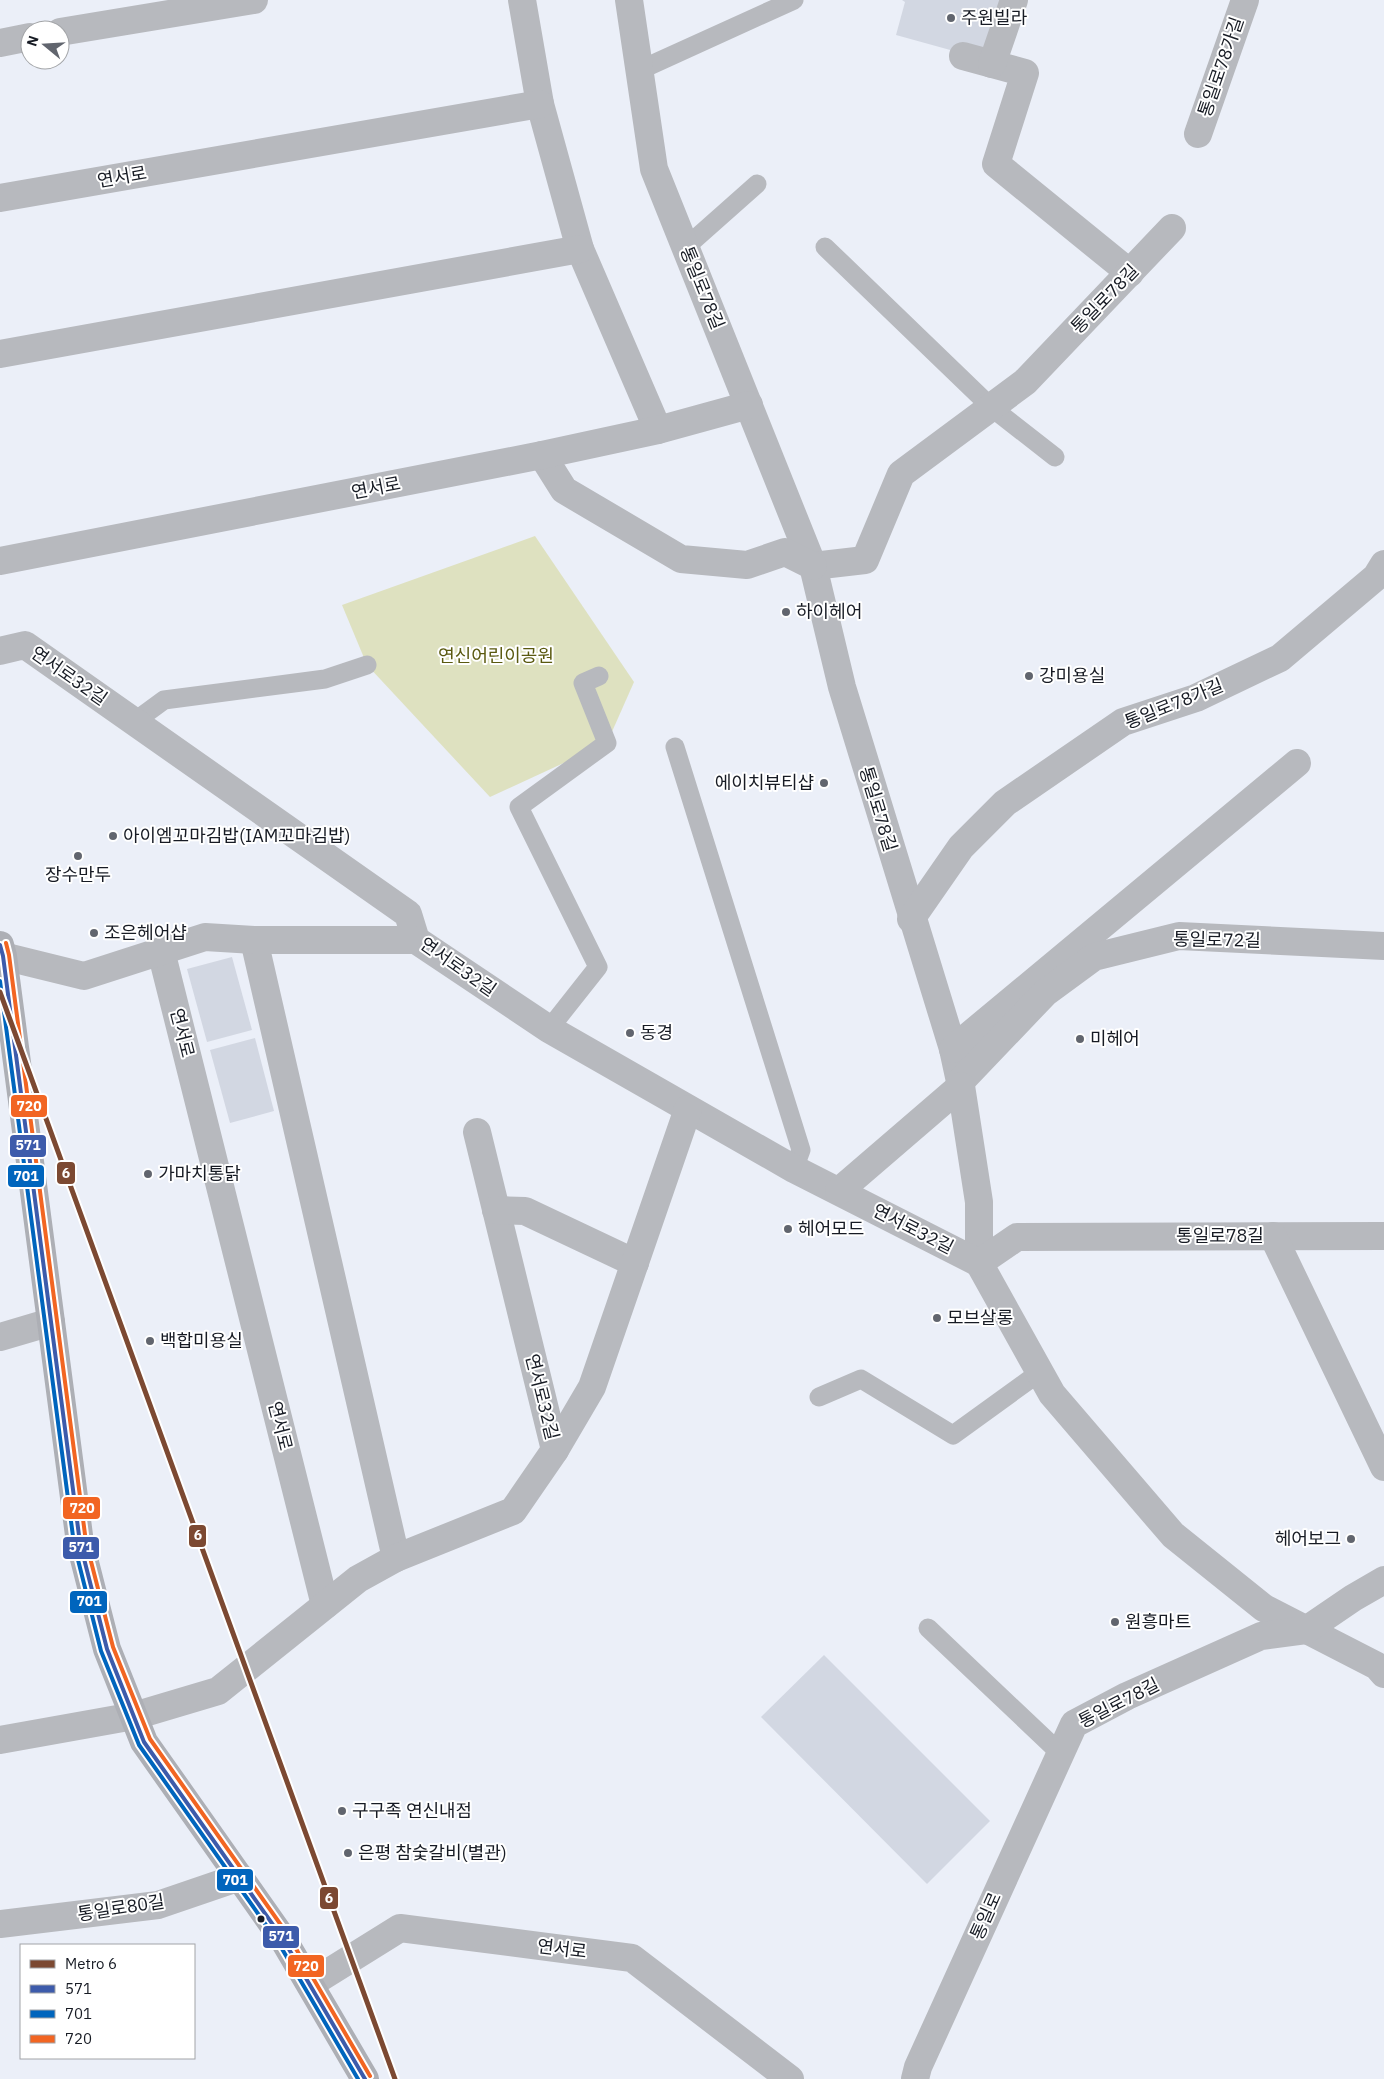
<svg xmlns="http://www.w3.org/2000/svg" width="1384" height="2079" font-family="'IBM Plex Sans','Noto Sans KR',sans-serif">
  <rect width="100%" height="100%" fill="#ebeff8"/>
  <polygon fill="#dee1c0" points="535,536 634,682 607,743 490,797 367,665 342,605"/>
  <g fill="#d2d7e2">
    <polygon points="902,0 1006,0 990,61 896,35 905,2"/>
    <polygon points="232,957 252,1030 207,1042 187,969"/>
    <polygon points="255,1038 274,1111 230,1123 210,1050"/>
    <polygon points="824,1655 990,1821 927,1884 761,1717"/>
  </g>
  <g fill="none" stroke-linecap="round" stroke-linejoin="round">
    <g stroke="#b7b9be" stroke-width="19">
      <polyline points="640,70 794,0"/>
      <polyline points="686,247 757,184"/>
      <polyline points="825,247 991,407 1055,457"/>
      <polyline points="134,722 164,700 325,679 367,665"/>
      <polyline points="675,747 801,1150 794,1169"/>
      <polyline points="549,1029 598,967 519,807 607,743 583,683 599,676"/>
      <polyline points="819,1397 861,1379 953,1435 1040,1372"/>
      <polyline points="928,1628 1060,1753"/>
    </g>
    <g stroke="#b7b9be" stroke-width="28">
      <polyline points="522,0 540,104 580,249 658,430"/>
      <polyline points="629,0 654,169 813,566"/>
      <polyline points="60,32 254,0"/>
      <polyline points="0,43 30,37"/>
      <polyline points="963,56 1025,73 996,164 1130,273"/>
      <polyline points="992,64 1014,0"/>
      <polyline points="1198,134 1245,0"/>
      <polyline points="0,198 540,104"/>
      <polyline points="1172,228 1025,382 901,474 865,560 813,566 842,687 953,1049 961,1086 979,1202 979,1263 1052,1394 1173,1535 1264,1608 1377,1666 1384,1674"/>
      <polyline points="0,354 580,249"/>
      <polyline points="542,455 564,490 681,559 747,565 785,552 813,566"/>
      <polyline points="0,561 542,455 658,430 749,405"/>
      <polyline points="0,651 25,645 408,914 416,940 549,1029 794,1169 979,1263 1017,1237 1384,1236"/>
      <polyline points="911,919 961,847 1005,803 1123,722 1196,698 1280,658 1376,577 1384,564"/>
      <polyline points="254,940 396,1558"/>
      <polyline points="161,951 325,1605"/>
      <polyline points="3,956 84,976 205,937 254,940 416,940"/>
      <polyline points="953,1049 1297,763"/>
      <polyline points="960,1082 1045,993 1094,957 1179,936 1384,946"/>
      <polyline points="477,1132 555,1450"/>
      <polyline points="839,1191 961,1086"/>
      <polyline points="496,1210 525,1211 635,1263"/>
      <polyline points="1273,1236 1384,1467"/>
      <polyline points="0,1337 51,1322"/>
      <polyline points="0,1740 134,1716 218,1691 358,1579 396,1558 513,1511 555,1450 592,1387 688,1109"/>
      <polyline points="0,1924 158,1905 240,1877"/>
      <polyline points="310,1984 400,1928 632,1958 790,2079"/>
      <polyline points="915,2079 918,2067 1074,1724 1127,1696 1261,1636 1306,1630 1353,1598 1384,1580"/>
    </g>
    <polyline stroke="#adafb5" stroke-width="28" points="0,945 3,956 80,1543 107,1649 144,1742 283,1939 365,2079"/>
    <g stroke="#fff" stroke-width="8">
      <polyline id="bus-1" points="0,945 3,956 80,1543 107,1649 144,1742 283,1939 365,2079"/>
    </g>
    <g stroke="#fff" stroke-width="8">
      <polyline id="bus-2" points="0,981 74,1544 101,1651 139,1745 278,1942 358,2079"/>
    </g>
    <g stroke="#fff" stroke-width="8">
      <polyline id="bus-3" points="6,943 9,955 86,1542 113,1647 150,1739 288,1935 370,2076"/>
    </g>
    <use href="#bus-1" stroke="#3d5bab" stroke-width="4"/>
    <use href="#bus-2" stroke="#0065bd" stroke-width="4"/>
    <use href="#bus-3" stroke="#f26522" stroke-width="4"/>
    <g stroke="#fff" stroke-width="9">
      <polyline id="metro-1" points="0,992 395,2079"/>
    </g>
    <use href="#metro-1" stroke="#7c4932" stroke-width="5"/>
  </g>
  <g fill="#61656e" stroke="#fff" stroke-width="2">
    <circle cx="951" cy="18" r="5"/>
    <circle cx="786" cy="612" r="5"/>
    <circle cx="1029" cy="676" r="5"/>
    <circle cx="824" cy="783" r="5"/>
    <circle cx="113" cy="836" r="5"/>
    <circle cx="78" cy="856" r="5"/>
    <circle cx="94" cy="933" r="5"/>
    <circle cx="630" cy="1033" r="5"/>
    <circle cx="1080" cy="1039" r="5"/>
    <circle cx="148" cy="1174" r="5"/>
    <circle cx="788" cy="1229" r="5"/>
    <circle cx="937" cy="1318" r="5"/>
    <circle cx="150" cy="1341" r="5"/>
    <circle cx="1351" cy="1539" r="5"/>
    <circle cx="1115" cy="1622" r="5"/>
    <circle cx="342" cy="1811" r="5"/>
    <circle cx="348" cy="1853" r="5"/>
  </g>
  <circle fill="#171b24" stroke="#fff" stroke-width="2" cx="261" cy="1919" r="4.5"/>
  <g text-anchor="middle" stroke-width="4" stroke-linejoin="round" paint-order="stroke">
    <g font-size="18" fill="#171b24" stroke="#fff" text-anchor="start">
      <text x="961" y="24">주원빌라</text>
      <text x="796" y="618">하이헤어</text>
      <text x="1039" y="682">강미용실</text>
      <text x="814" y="789" text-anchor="end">에이치뷰티샵</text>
      <text x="123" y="842">아이엠꼬마김밥(IAM꼬마김밥)</text>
      <text x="78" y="881" text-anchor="middle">장수만두</text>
      <text x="104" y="939">조은헤어샵</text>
      <text x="640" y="1039">동경</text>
      <text x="1090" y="1045">미헤어</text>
      <text x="158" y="1180">가마치통닭</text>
      <text x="798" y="1235">헤어모드</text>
      <text x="947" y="1324">모브살롱</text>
      <text x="160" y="1347">백합미용실</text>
      <text x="1341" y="1545" text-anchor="end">헤어보그</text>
      <text x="1125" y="1628">원흥마트</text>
      <text x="352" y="1817">구구족 연신내점</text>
      <text x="358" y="1859">은평 참숯갈비(별관)</text>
    </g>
    <g font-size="18" fill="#171b24" stroke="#fff">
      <text transform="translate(1221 67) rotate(-71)" y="6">통일로78가길</text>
      <text transform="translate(122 177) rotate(-10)" y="6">연서로</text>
      <text transform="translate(702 288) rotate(68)" y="6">통일로78길</text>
      <text transform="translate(1105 299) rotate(-46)" y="6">통일로78길</text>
      <text transform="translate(376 488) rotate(-11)" y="6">연서로</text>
      <text transform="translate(69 676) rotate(35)" y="6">연서로32길</text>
      <text transform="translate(1174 704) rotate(-22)" y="6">통일로78가길</text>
      <text transform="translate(878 809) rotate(73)" y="6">통일로78길</text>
      <text transform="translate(1217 940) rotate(1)" y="6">통일로72길</text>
      <text transform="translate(458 967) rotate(35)" y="6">연서로32길</text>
      <text transform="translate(182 1033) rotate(76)" y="6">연서로</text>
      <text transform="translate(913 1229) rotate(27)" y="6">연서로32길</text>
      <text x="1220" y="1242">통일로78길</text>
      <text transform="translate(542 1397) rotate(76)" y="6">연서로32길</text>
      <text transform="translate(280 1426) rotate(76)" y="6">연서로</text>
      <text transform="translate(1119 1703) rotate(-27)" y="6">통일로78길</text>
      <text transform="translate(121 1908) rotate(-9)" y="6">통일로80길</text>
      <text transform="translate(986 1916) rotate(-66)" y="6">통일로</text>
      <text transform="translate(562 1949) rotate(7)" y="6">연서로</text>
    </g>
    <g font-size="18" fill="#5a590f" stroke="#fff">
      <text x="496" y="662">연신어린이공원</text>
    </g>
  </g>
  <g stroke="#fff" stroke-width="2">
    <rect x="10" y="1094" width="38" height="24" rx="5" fill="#f26522"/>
    <rect x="9" y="1134" width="38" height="24" rx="5" fill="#3d5bab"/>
    <rect x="56" y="1161" width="20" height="24" rx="5" fill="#7c4932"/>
    <rect x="7" y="1164" width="38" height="24" rx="5" fill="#0065bd"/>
    <rect x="62" y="1496" width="39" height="24" rx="5" fill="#f26522"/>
    <rect x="188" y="1524" width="19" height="24" rx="5" fill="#7c4932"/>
    <rect x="62" y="1536" width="38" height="24" rx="5" fill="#3d5bab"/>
    <rect x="69" y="1590" width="39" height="24" rx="5" fill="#0065bd"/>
    <rect x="216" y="1868" width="38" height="24" rx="5" fill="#0065bd"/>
    <rect x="319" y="1886" width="20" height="24" rx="5" fill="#7c4932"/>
    <rect x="262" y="1925" width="38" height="24" rx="5" fill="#3d5bab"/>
    <rect x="287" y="1954" width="38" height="24" rx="5" fill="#f26522"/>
  </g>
  <g font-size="14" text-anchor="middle" font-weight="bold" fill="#fff">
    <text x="29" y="1111">720</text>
    <text x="28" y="1150">571</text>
    <text x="66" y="1178">6</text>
    <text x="26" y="1181">701</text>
    <text x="82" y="1513">720</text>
    <text x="198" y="1540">6</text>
    <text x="81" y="1552">571</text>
    <text x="89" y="1606">701</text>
    <text x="235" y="1885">701</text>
    <text x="329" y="1903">6</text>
    <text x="281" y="1941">571</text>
    <text x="306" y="1971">720</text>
  </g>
  <rect x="20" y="1944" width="175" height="115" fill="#ffffff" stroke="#a2a4a7"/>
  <rect x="30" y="1960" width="25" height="8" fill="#7c4932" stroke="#a2a4a7"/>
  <text x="65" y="1969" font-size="15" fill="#171b24">Metro 6</text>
  <rect x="30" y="1985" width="25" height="8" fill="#3d5bab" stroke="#a2a4a7"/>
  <text x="65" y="1994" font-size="15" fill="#171b24">571</text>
  <rect x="30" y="2010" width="25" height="8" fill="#0065bd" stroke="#a2a4a7"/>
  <text x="65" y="2019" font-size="15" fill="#171b24">701</text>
  <rect x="30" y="2035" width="25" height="8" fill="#f26522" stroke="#a2a4a7"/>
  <text x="65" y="2044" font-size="15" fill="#171b24">720</text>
  <g transform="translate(45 45) rotate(288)"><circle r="24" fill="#ffffff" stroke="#a2a4a7"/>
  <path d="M0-4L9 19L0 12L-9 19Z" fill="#61656e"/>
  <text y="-8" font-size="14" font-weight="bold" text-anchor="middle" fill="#171b24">N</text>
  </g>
</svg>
